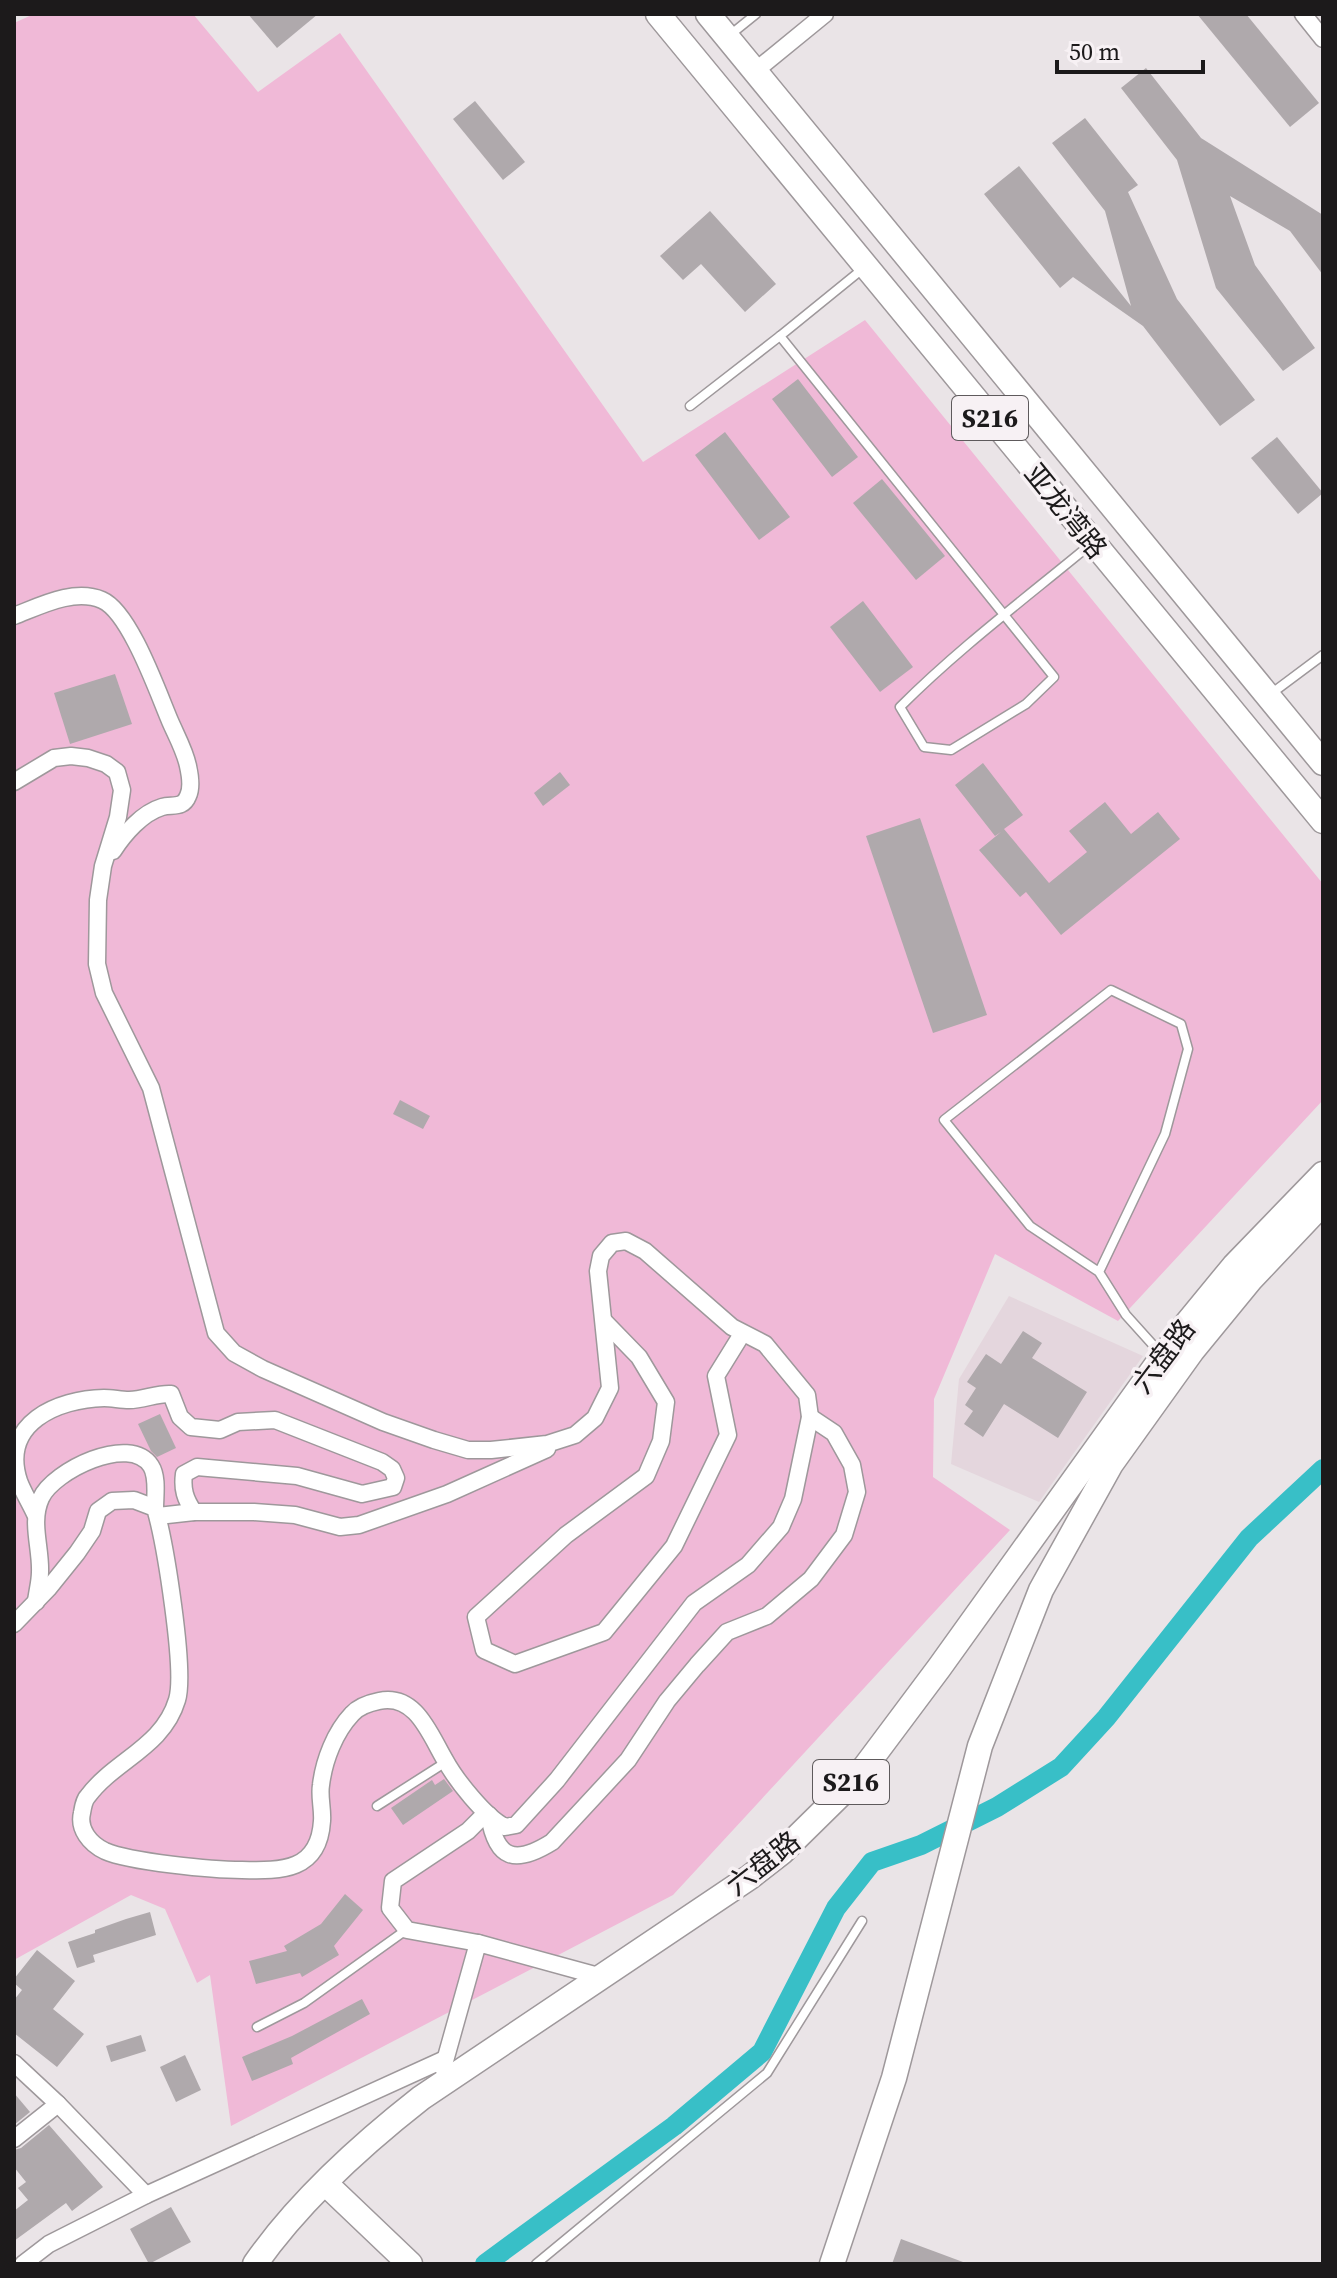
<svg xmlns="http://www.w3.org/2000/svg" width="1337" height="2278" font-family="'Source Serif 4','Noto Sans SC',serif">
  <rect width="100%" height="100%" fill="#eae4e7"/>
  <polygon fill="#e4d6dd" points="1009,1296 1143,1356 1039,1502 951,1464 959,1379"/>
  <polygon fill="#f0b9d7" points="34,14 193,14 258,92 340,33 643,462 865,320 1323,884 1323,1100 1118,1321 995,1254 934,1399 933,1477 1010,1530 673,1895 231,2126 210,1975 197,1983 165,1909 131,1895 14,1960 14,23"/>
  <g fill="none" stroke-linecap="round" stroke-linejoin="round">
    <polyline stroke="#38bfc7" stroke-width="20" points="485,2264 674,2126 762,2052 836,1908 872,1862 921,1845 997,1807 1061,1767 1106,1718 1249,1538 1323,1469"/>
  </g>
  <g fill="#afa9ac">
    <polygon points="248,14 318,14 277,48"/>
    <polygon points="1197,14 1246,14 1319,103 1290,127"/>
    <polygon points="1146,68 1201,138 1323,215 1323,275 1290,231 1230,196 1255,265 1315,348 1283,371 1216,288 1177,160 1121,88"/>
    <polygon points="475,101 525,162 503,180 453,119"/>
    <polygon points="1085,118 1138,185 1128,192 1177,299 1255,400 1220,426 1143,326 1073,277 1060,288 984,194 1019,166 1131,306 1105,211 1052,143"/>
    <polygon points="710,211 776,284 745,312 701,264 683,280 660,256"/>
    <polygon points="798,379 858,457 832,477 772,399"/>
    <polygon points="725,432 790,517 759,540 695,455"/>
    <polygon points="1277,437 1323,493 1298,514 1251,458"/>
    <polygon points="882,479 945,556 916,580 853,503"/>
    <polygon points="863,601 913,667 880,692 830,627"/>
    <polygon points="115,674 132,724 70,744 54,693"/>
    <polygon points="983,763 1023,815 1004,829 1049,883 1087,852 1069,831 1105,802 1131,834 1158,812 1180,839 1061,935 1026,892 1020,897 979,850 1001,832 995,836 955,785"/>
    <polygon points="560,772 570,785 543,806 534,793"/>
    <polygon points="920,818 987,1015 933,1033 866,836"/>
    <polygon points="400,1100 430,1116 423,1129 393,1114"/>
    <polygon points="1023,1331 1042,1343 1032,1358 1087,1392 1058,1438 1004,1404 983,1437 964,1424 973,1411 965,1405 976,1388 967,1382 986,1354 1001,1364"/>
    <polygon points="160,1414 176,1448 157,1457 151,1451 138,1424"/>
    <polygon points="444,1779 453,1791 403,1825 391,1808 432,1780 435,1785"/>
    <polygon points="345,1894 363,1910 334,1946 339,1955 302,1977 300,1973 256,1984 249,1961 287,1951 284,1946 321,1924"/>
    <polygon points="150,1912 156,1935 93,1955 95,1962 77,1968 68,1942 95,1933 95,1930 126,1919"/>
    <polygon points="37,1950 75,1981 53,2009 84,2034 57,2067 14,2033 14,2000 22,1990 14,1983 14,1979"/>
    <polygon points="362,1999 370,2014 291,2058 293,2064 252,2081 242,2057 292,2036"/>
    <polygon points="141,2035 146,2051 111,2062 106,2046"/>
    <polygon points="185,2055 201,2090 176,2102 160,2067"/>
    <polygon points="14,2093 30,2112 14,2125"/>
    <polygon points="49,2125 103,2187 72,2211 66,2203 14,2241 14,2211 28,2200 18,2188 26,2182 14,2167 14,2150 21,2148"/>
    <polygon points="171,2207 191,2242 149,2264 130,2229"/>
    <polygon points="901,2239 963,2262 963,2264 892,2264"/>
  </g>
  <g fill="none" stroke-linecap="round" stroke-linejoin="round">
    <g stroke="#9e989b" stroke-width="11">
      <g id="service">
        <polyline points="730,35 756,14"/>
        <path d="M865,267L780,336L1054,677L1026,704L951,750L924,747L900,707C959,648 1027,597 1091,544"/>
        <polyline points="690,406 780,336"/>
        <polyline points="1272,693 1323,655"/>
        <polyline points="1099,1272 1030,1226 944,1120 1111,990 1181,1024 1188,1049 1165,1134 1099,1272 1126,1315 1162,1355"/>
        <polyline points="377,1806 446,1762"/>
        <polyline points="257,2027 304,2003 406,1930"/>
        <polyline points="536,2264 767,2073 862,1921"/>
      </g>
    </g>
    <g stroke="#9e989b" stroke-width="19">
      <g id="minor">
        <polyline points="1303,14 1323,39"/>
        <polyline points="754,72 825,14"/>
        <path d="M14,616C40,606 74,588 102,600C130,612 158,693 170,721C176,735 185,751 188,766C190,775 192,788 188,796C183,809 172,804 162,807C142,813 124,834 113,851"/>
        <path d="M14,782L54,758L71,756L88,758L106,764L117,772L122,790L118,817L103,866L98,900L97,964L104,993L151,1088L216,1333L234,1353L263,1369L383,1422L434,1440L468,1450H491L547,1444L575,1435L595,1418L610,1388L598,1271L601,1256L612,1243L626,1241L645,1251L732,1327L765,1344L807,1395L810,1417L793,1499L781,1527L748,1565L694,1603L557,1780L516,1825L505,1827C485,1817 456,1780 445,1760C430,1735 416,1693 379,1701C369,1703 359,1706 352,1714C335,1732 324,1760 321,1785C319,1797 323,1809 322,1821C319,1871 282,1871 242,1870C213,1870 130,1862 105,1851C90,1844 78,1829 82,1813C83,1807 84,1800 88,1796C115,1760 163,1747 177,1700C186,1671 165,1542 155,1508L134,1500L112,1501L98,1511L92,1531L77,1553L48,1589L14,1624"/>
        <polyline points="604,1321 639,1357 666,1402 661,1441 646,1476 566,1535 476,1617 484,1650 515,1664 604,1632 674,1546 728,1435 716,1376 742,1334"/>
        <path d="M35,1514C30,1503 23,1492 19,1481C0,1423 58,1399 104,1398C112,1398 121,1400 129,1400C144,1400 157,1393 171,1394L180,1417L191,1427L220,1430L238,1422L275,1420L382,1462L392,1469L396,1478L393,1487L362,1494L297,1476L197,1467L184,1474C182,1489 185,1499 194,1512"/>
        <polyline points="158,1516 194,1512 254,1512 295,1515 340,1527 359,1525 447,1494 547,1449"/>
        <path d="M36,1602C37,1592 40,1582 40,1572C41,1547 30,1522 41,1498C53,1471 130,1433 151,1466C158,1477 155,1496 155,1508"/>
        <path d="M489,1815C496,1860 515,1865 552,1842L628,1760L667,1701L697,1665L727,1632L767,1616L811,1579L844,1535L857,1492L852,1465L834,1433L810,1417"/>
        <polyline points="478,1943 407,1930 390,1908 393,1881 468,1831 486,1813"/>
        <polyline points="14,2063 58,2104"/>
        <polyline points="443,2068 478,1943 602,1977"/>
        <polyline points="14,2139 58,2104 146,2195"/>
        <polyline points="23,2264 49,2244 146,2195 445,2059"/>
      </g>
    </g>
    <g stroke="#9e989b" stroke-width="27">
      <g id="primary">
        <polyline points="658,14 1323,821"/>
        <polyline points="708,14 1323,763"/>
        <polyline points="325,2183 410,2264"/>
        <path d="M255,2264C299,2201 361,2145 421,2098L750,1877L782,1852L840,1795L865,1767L939,1668L1183,1328L1234,1266L1323,1174"/>
        <polyline points="832,2264 894,2078 980,1746 1041,1590 1111,1464 1192,1351 1251,1279 1323,1203"/>
      </g>
    </g>
    <use href="#service" stroke="#fff" stroke-width="8"/>
    <use href="#minor" stroke="#fff" stroke-width="16"/>
    <use href="#primary" stroke="#fff" stroke-width="24"/>
  </g>
  <g text-anchor="middle" stroke-width="7" stroke-linejoin="round" paint-order="stroke">
    <g fill="#f7f1f4" stroke="#5e5a5c" stroke-width="2">
      <rect x="952" y="396" width="76" height="44" rx="6"/>
      <rect x="813" y="1760" width="76" height="44" rx="6"/>
    </g>
    <g font-size="26" font-weight="bold" fill="#1c1a1b">
      <text x="990" y="427">S216</text>
      <text x="851" y="1791">S216</text>
    </g>
    <g font-size="28" fill="#1c1a1b" stroke="#f7f1f4">
      <text transform="translate(1066 511) rotate(51)" y="10">亚龙湾路</text>
      <text transform="translate(1163 1356) rotate(-53)" y="10">六盘路</text>
      <text transform="translate(763 1863) rotate(-38)" y="10">六盘路</text>
    </g>
  </g>
  <rect width="1337" height="2278" fill="none" stroke="#1c1a1b" stroke-width="32"/>
  <path d="M1057 60v12h146v-12" fill="none" stroke="#1c1a1b" stroke-width="4"/>
  <text x="1069" y="60" font-size="24" fill="#1c1a1b" stroke="#f7f1f4" stroke-width="6" paint-order="stroke">50 m</text>
</svg>
